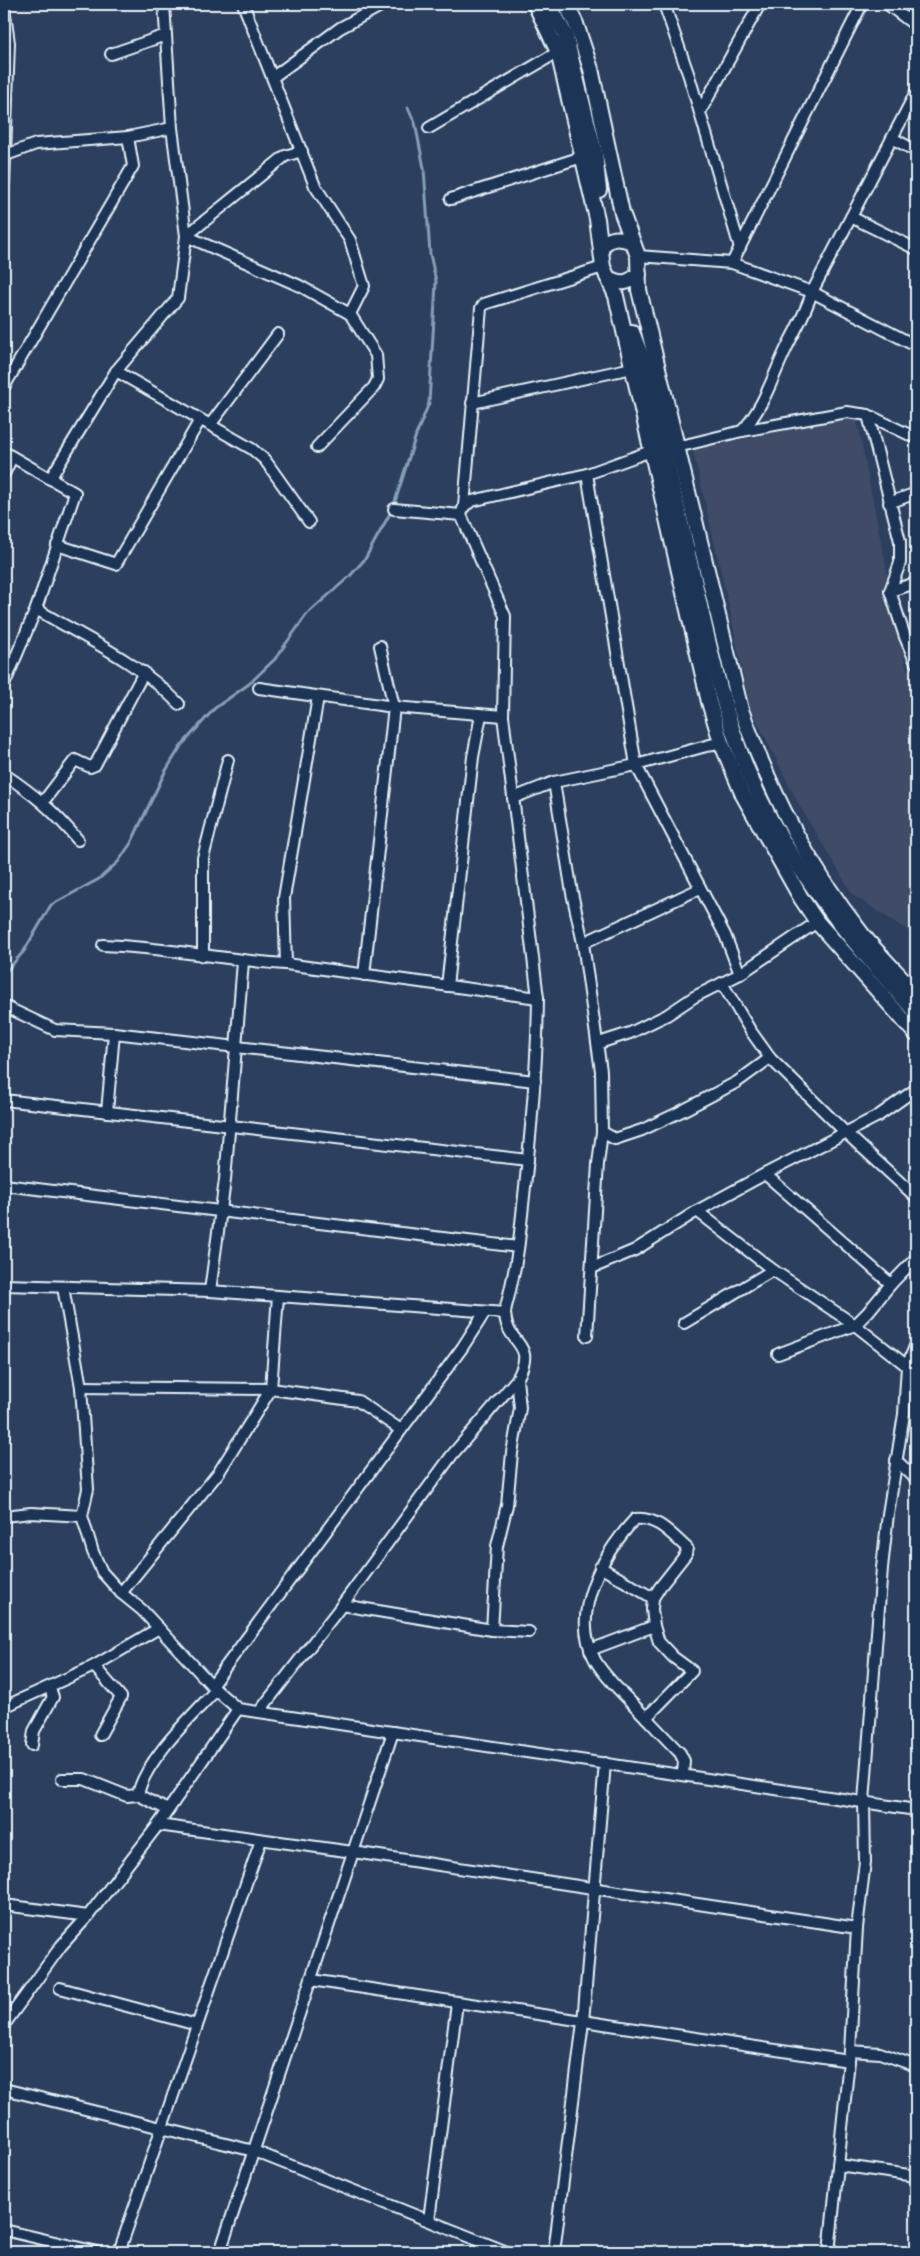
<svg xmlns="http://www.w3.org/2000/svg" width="920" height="2256" font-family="'Indie Flower',sans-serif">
  <rect width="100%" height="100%" fill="#2c3f5f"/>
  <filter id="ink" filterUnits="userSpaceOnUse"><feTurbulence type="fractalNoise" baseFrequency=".02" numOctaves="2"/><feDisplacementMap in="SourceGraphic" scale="10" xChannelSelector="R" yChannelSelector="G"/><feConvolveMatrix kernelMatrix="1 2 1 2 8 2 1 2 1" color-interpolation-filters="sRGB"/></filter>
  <g filter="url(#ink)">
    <polygon fill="#3f4c68" points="856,415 905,663 916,688 916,936 853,895 799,805 749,705 731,615 693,450"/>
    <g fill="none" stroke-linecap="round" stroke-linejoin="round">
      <polyline stroke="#85a0b6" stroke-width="3" points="4,974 24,951 51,905 99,879 118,862 131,843 165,772 181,746 215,708 249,684 275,659 307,614 350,576 365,559 393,508 416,435 429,403 435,301 436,281 430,254 424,168 415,123 408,108"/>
      <g stroke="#e8f1f8" stroke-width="14">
        <g id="street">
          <polyline points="243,4 315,186 350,240 364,286 350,314"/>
          <polyline points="664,4 689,76 740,248"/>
          <polyline points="887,4 916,26"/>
          <polyline points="4,7 9,43 4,183"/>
          <polyline points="111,54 166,35"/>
          <polyline points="273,77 340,28 384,4"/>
          <polyline points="700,112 760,4"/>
          <polyline points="429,128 558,52"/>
          <polyline points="892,138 916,151"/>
          <polyline points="302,151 285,156 186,236 300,286 350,314 376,355 378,379 374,387 317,447"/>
          <polyline points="6,155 36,144 128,137 172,128"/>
          <polyline points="451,199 582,157"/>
          <polyline points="851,217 916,249"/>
          <polyline points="638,256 732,263 812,292 916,346"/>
          <polyline points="732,263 862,4"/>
          <polyline points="116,371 252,449 265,460 309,522"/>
          <polyline points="4,387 133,166 128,137"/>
          <polyline points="472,403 632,368"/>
          <polyline points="868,415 900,541 900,563 890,591 905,637 916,663"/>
          <polyline points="210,425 278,334"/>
          <path d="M742,431C764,407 772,378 786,349C795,330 806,313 812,292L916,92"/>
          <polyline points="677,447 742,431 847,412 868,415 916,438"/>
          <polyline points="4,452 75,493 36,609 4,685"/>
          <polyline points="4,474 12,457"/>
          <polyline points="587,474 636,765 725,935 740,974"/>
          <polyline points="50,479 116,371 178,298 186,236 172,128 164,4"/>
          <polyline points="889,503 916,493"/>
          <polyline points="464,506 481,308 484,304 603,267"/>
          <polyline points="394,509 461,515"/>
          <polyline points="57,545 116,564 200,420"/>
          <polyline points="890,591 916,583"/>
          <path d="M36,609C85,638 139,662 179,704"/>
          <polyline points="259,688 394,707 503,716"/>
          <path d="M4,774C35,795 54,811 78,840"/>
          <polyline points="554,782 572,893 583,943 601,1071 602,1132 598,1164 587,1336"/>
          <polyline points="513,798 554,782 636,765 721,742"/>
          <polyline points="43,802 75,760 90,767 95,765 144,672"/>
          <polyline points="583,943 699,889"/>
          <path d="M103,945C164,947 224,960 286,964L538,998"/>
          <polyline points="203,956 203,858 228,760"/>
          <polyline points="286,964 284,898 318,697"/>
          <polyline points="364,975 394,707 380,646"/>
          <polyline points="722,983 750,1030 770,1058 844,1131 916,1197"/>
          <polyline points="447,986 473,757 481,715"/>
          <polyline points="4,1006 55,1030 114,1033 535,1081"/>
          <polyline points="599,1043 630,1033 667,1015 694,997 740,974 817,922"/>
          <polyline points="4,1100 528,1160"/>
          <polyline points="107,1112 114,1033"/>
          <polyline points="602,1132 615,1139 642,1130 680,1112 737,1082 770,1058"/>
          <polyline points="765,1174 891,1284"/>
          <polyline points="4,1185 518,1247"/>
          <polyline points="697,1211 773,1270 855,1325 916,1373"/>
          <polyline points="592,1268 635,1250 697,1211 765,1174 878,1116 916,1089"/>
          <polyline points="4,1285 210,1291 505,1313"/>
          <polyline points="63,1287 81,1387 88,1489 82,1516 93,1552 102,1572 121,1593 142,1610 216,1690 238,1709 916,1810"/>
          <polyline points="210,1291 225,1180 243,962"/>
          <polyline points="684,1323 773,1270"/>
          <polyline points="778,1354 855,1325 868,1312 891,1284 916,1258"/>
          <polyline points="81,1387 271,1389 358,1401 401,1430"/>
          <polyline points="896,1460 916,1479"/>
          <polyline points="4,1516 31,1513 82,1516"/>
          <polyline points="600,1567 653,1598"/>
          <polyline points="121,1593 219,1472 271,1389 278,1296"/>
          <polyline points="342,1605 492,1630 529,1632"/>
          <polyline points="492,1630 497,1546 507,1505 512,1453 520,1408 517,1379"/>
          <polyline points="590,1650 654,1626"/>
          <polyline points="94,1666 121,1697 100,1735"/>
          <polyline points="212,1685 462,1348 485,1312"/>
          <polyline points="4,1707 94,1666 159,1628"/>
          <path d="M259,1712L342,1605L452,1455L517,1379C538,1342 507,1346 505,1314C505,1308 508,1300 509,1295C513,1277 517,1260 519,1242C528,1161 537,1080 538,998L503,716L505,616L461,515L464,506L472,501L587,474L651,451"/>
          <path d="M646,1718L692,1671L673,1657L659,1642L654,1626L652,1609L653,1598L660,1587L686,1554L687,1548C672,1535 657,1516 635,1519C603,1554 569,1612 595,1660C603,1674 616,1687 627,1698C645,1716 662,1735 680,1753L684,1761L683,1774"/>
          <polyline points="32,1745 34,1731 53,1697 50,1688"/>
          <polyline points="62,1779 84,1779 127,1796 138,1795 168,1810"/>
          <path d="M138,1795C144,1761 192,1716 216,1690"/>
          <polyline points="158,1825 353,1852 857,1928"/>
          <polyline points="4,1905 88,1916"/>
          <polyline points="311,1980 849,2061"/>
          <polyline points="60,1988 197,2025"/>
          <polyline points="4,2025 61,1946 88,1916 158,1825 238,1709"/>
          <polyline points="850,2051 880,2053 916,2066"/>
          <polyline points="4,2089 254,2151 507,2252"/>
          <polyline points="838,2165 916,2176"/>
          <polyline points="429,2220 457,2003"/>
          <polyline points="4,2230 97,2252"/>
          <polyline points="119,2252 261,1840"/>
          <polyline points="220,2252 393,1732"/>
          <polyline points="554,2252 583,2022 605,1763"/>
          <polyline points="829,2252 850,2051 857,1928 865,1862 864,1801 882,1568 888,1514 904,1414 907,1366 916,1344"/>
        </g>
      </g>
      <g stroke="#e8f1f8" stroke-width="18">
        <g id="secondary">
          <polyline points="535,4 558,52 597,219 603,267 616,296 709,702 721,742 743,795 801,898 817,922 916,1034"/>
          <polyline points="549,4 565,34 595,153 599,190"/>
          <path d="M566,4L576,24L591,69L622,213L638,256L639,290L741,710C772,794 806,863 862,934C879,955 898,973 916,993"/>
          <path d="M601,249C608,236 620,237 632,242"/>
          <path d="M607,277C620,285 628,284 639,274"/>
          <path d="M632,332L644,363C661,438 678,513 696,588C714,668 731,747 771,820C810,891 861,953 916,1012"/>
        </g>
      </g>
      <use href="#street" stroke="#1d3557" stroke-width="10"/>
      <use href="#secondary" stroke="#1d3557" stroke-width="14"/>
    </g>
  </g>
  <rect width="920" height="2256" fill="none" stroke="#1d3557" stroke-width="20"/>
  <rect x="10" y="10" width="900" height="2236" fill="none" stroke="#e8f1f8" stroke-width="2" filter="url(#ink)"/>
</svg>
